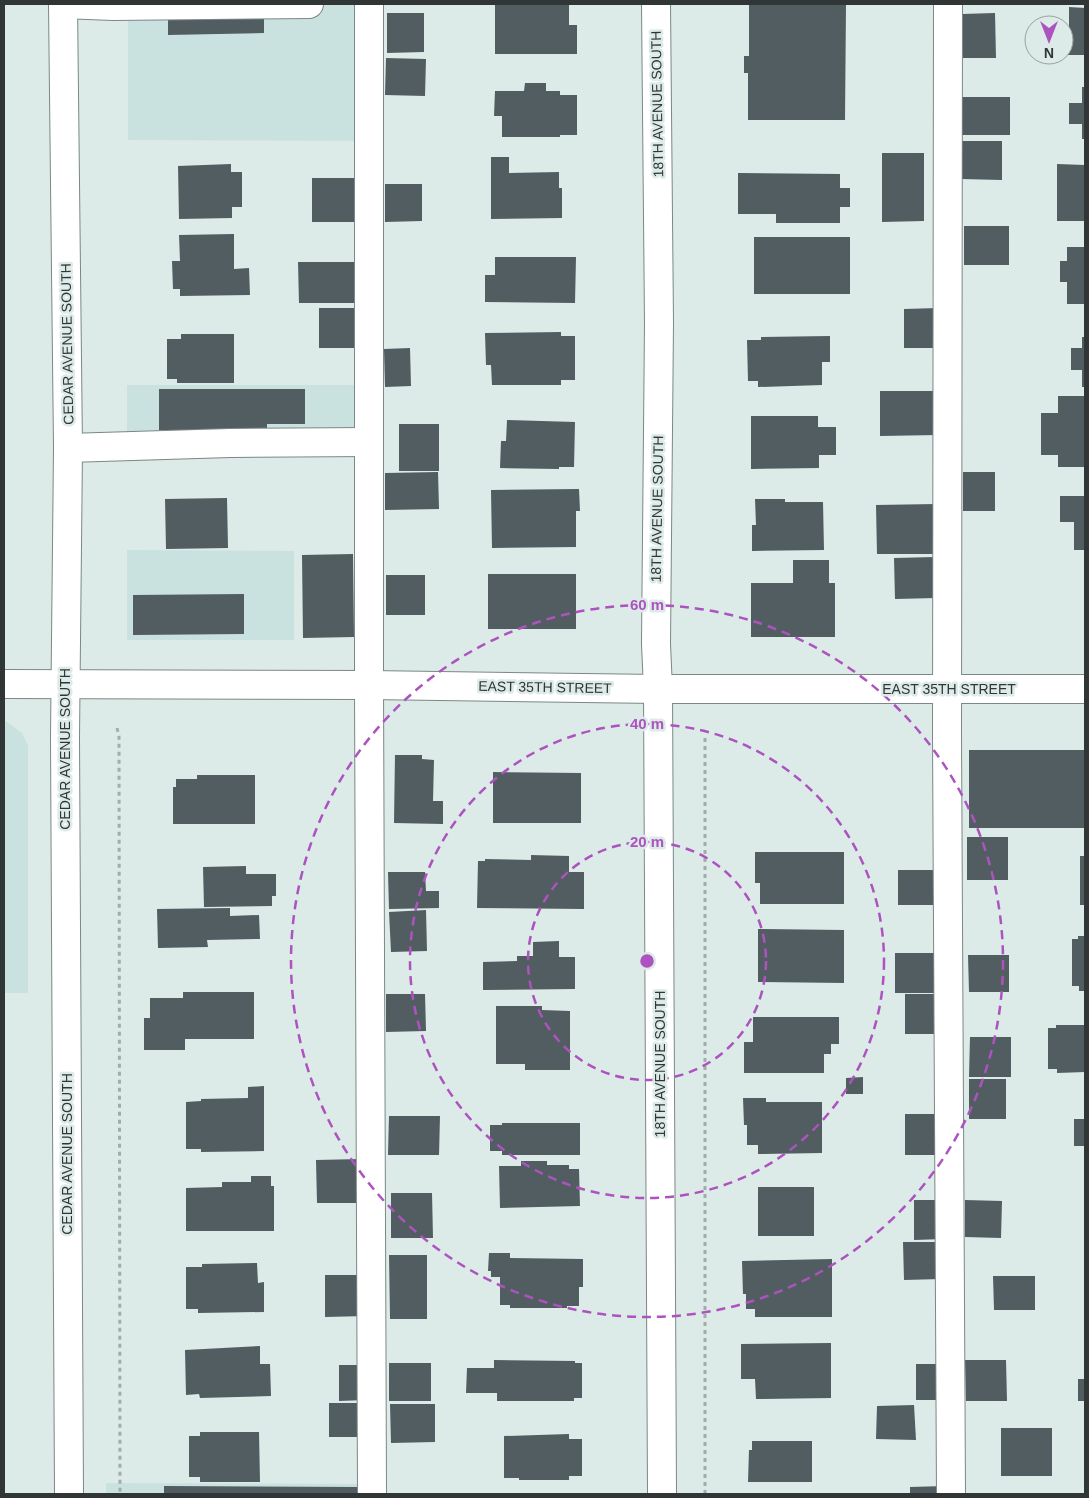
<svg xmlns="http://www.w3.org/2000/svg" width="1089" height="1498" font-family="Arial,sans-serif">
  <rect width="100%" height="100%" fill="#dceae8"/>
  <g fill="#cae2df">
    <polygon points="128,4 381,4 380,141 128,140"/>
    <polygon points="127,385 363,385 363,434 127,433"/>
    <polygon points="127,550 294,551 294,640 127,640"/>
    <polygon points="4,722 7,722 22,733 28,746 28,993 4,993"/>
    <polygon points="106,1483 369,1484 369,1494 106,1494"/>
  </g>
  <g fill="#515d60">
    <polygon points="168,4 264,4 264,33 168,35"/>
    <polygon points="495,4 569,4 569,25 577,25 577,54 495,54"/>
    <polygon points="749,4 846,4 845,120 748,120 748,73 744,73 744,56 749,56"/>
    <polygon points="1069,7 1085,8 1085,55 1064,55 1064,31 1069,31"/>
    <polygon points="387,13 424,13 424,52 387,53"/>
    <polygon points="995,13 996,58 963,58 962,14"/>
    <polygon points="386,58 426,59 425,96 385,95"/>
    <polygon points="525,83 546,83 546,91 560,91 560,95 577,95 577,135 560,135 560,137 502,137 502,116 494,116 495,91 524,91"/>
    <polygon points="1082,87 1085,87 1085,139 1082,139 1082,124 1069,124 1069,103 1082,103"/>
    <rect x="962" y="97" width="48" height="38"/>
    <polygon points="962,141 1002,141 1002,180 961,179"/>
    <polygon points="882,153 924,153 924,221 882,222"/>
    <polygon points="491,157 509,157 509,173 559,172 559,188 562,188 562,218 491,219"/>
    <polygon points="231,164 231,172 242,172 242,207 232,207 232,218 179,219 178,166"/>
    <polygon points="1057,164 1085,165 1085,221 1057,221"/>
    <polygon points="738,173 840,174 840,188 850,188 850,207 840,207 840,223 776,223 776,214 738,214"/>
    <rect x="312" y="178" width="46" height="44"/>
    <polygon points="385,184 422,184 422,221 385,222"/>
    <rect x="964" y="226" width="45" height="39"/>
    <polygon points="234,234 234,269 249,268 250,295 180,296 180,289 173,289 172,261 180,261 179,235"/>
    <rect x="754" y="237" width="96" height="57"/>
    <polygon points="1067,247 1085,247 1085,304 1067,304 1067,282 1060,282 1060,261 1067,261"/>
    <polygon points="495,257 576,257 575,303 485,302 485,275 495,275"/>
    <polygon points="298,262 360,262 360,303 299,303"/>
    <polygon points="319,308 360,308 361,348 319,348"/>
    <polygon points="938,308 939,348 904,348 904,309"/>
    <polygon points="561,332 561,336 575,336 575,380 561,380 561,385 492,385 491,365 486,365 485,333"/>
    <polygon points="181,334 234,334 234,383 177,383 177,379 167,379 167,339 181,339"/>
    <polygon points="830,336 830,362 822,362 822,385 758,387 758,381 748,381 747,340 761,340 761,337"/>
    <polygon points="1082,337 1085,337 1085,387 1082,387 1082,370 1071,370 1071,348 1082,348"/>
    <polygon points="410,348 411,386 385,387 384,349"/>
    <polygon points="159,389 305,389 305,424 267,424 267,430 159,430"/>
    <polygon points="880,391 938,391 938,435 880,436"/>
    <polygon points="1058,396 1085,396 1085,467 1058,467 1058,455 1041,455 1041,413 1058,413"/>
    <polygon points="751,416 818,416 818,427 836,427 836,455 819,455 819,468 751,469"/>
    <polygon points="507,420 575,422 574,467 559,467 559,469 500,468 501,441 506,441"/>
    <rect x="399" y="424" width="40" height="47"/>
    <polygon points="438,472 439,509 385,510 385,473"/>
    <rect x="963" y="472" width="32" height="39"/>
    <polygon points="579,489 580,511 576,511 576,547 492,548 491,490"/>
    <polygon points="1060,496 1085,496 1085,550 1074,550 1074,522 1060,522"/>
    <polygon points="227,498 228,548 166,549 165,499"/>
    <polygon points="755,499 785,499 785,502 823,502 824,550 752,551 752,525 756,525"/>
    <polygon points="936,504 937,554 877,554 876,505"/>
    <polygon points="353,554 354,637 303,638 302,555"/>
    <polygon points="935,557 936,598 895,599 894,558"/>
    <polygon points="793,560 829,560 829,583 835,583 835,637 751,637 751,583 793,583"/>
    <rect x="488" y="574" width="88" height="55"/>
    <rect x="386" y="575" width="39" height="40"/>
    <polygon points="244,594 244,634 133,635 133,595"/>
    <rect x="969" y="750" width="116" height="78"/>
    <polygon points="395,755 422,755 422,759 434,760 433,801 443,801 443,824 394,823"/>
    <polygon points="493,772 581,773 581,823 493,823"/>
    <polygon points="197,775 255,775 255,824 173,824 173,787 176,787 176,779 197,779"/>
    <rect x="967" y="837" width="41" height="43"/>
    <polygon points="755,852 844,852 844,904 760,904 760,883 755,883"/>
    <polygon points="531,855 569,856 569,872 584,872 584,909 477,908 478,861 485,861 485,859 531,860"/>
    <rect x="1080" y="856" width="5" height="49"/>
    <polygon points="246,866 246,874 276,874 276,896 272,896 272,906 204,907 203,867"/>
    <rect x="898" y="870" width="40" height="35"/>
    <polygon points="388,872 425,872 426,891 439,891 439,908 389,909"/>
    <polygon points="230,908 230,916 259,915 260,939 207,940 208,947 158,948 157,909"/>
    <polygon points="426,910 427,951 391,952 389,912"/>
    <polygon points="758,929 844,930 844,983 758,982"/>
    <polygon points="1078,936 1085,936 1085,991 1079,991 1079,986 1072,986 1072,939 1078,939"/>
    <polygon points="559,941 559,957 575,957 575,989 483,990 483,962 517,961 517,956 533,956 533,942"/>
    <rect x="895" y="953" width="43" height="40"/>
    <polygon points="968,955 1009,955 1009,992 969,992"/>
    <polygon points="183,992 254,992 254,1039 185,1039 185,1050 144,1050 144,1018 150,1018 150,998 183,998"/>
    <polygon points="386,994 425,994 426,1031 386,1032"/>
    <rect x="905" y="994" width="37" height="40"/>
    <polygon points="496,1006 542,1006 542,1010 570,1011 570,1070 525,1070 525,1064 496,1064"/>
    <polygon points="753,1017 839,1017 839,1044 831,1044 831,1054 824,1054 824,1073 744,1073 744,1042 753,1042"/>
    <polygon points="1056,1025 1085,1025 1085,1072 1057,1073 1057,1069 1048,1069 1048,1028 1056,1028"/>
    <polygon points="970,1037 1011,1037 1011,1077 969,1077"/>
    <polygon points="863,1077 863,1094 846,1094 846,1078"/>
    <rect x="969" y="1079" width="37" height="40"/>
    <polygon points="264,1086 264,1151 201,1152 201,1149 186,1149 186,1102 201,1101 201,1099 248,1098 248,1087"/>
    <polygon points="743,1098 766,1098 766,1102 822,1102 822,1153 758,1154 758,1145 747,1145 747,1125 744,1125"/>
    <rect x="905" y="1114" width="36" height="41"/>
    <polygon points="389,1116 440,1116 439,1155 388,1155"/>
    <rect x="1074" y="1119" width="11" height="27"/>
    <polygon points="502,1123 580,1123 580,1155 502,1155 502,1151 490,1151 490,1125 502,1125"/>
    <polygon points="361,1159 362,1203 317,1203 316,1160"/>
    <polygon points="521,1161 547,1161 547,1165 569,1165 569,1169 579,1169 580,1206 500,1208 499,1166 521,1166"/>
    <polygon points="251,1176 271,1176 271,1186 274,1186 274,1231 186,1231 186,1188 222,1187 222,1182 251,1182"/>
    <rect x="758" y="1187" width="56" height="49"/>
    <polygon points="391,1193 432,1193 433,1238 391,1238"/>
    <polygon points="914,1200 943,1200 944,1239 914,1240"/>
    <polygon points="965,1200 1002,1201 1001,1238 965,1237"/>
    <polygon points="903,1242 941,1242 941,1279 904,1280"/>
    <polygon points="489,1253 510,1253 510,1258 583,1259 583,1287 579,1287 579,1306 567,1306 567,1308 510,1308 510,1305 500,1305 500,1277 491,1277 491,1271 488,1271"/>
    <polygon points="389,1255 427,1255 427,1319 390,1319"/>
    <polygon points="832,1259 832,1317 755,1317 755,1309 746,1309 746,1294 743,1294 742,1261"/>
    <polygon points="257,1263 258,1283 264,1282 264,1312 198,1313 198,1309 186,1309 186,1267 202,1267 202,1264"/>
    <polygon points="325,1275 366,1275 366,1316 325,1317"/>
    <polygon points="993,1276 1035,1276 1035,1310 994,1310"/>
    <polygon points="831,1343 831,1398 756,1399 755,1379 741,1379 741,1344"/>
    <polygon points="260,1346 260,1364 270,1364 271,1396 200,1398 199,1394 186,1395 185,1350"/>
    <polygon points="494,1360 575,1361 575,1363 582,1363 582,1398 574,1398 574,1401 497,1401 497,1393 466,1393 467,1368 494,1368"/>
    <polygon points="965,1360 1006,1360 1007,1401 966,1401"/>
    <rect x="389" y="1363" width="42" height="38"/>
    <rect x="916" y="1364" width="26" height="36"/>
    <polygon points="339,1365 365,1365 365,1400 339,1401"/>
    <rect x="1078" y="1379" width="7" height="22"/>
    <rect x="329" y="1403" width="36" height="34"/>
    <polygon points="390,1404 435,1404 435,1442 391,1443"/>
    <polygon points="914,1405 916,1440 876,1439 877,1406"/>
    <rect x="1001" y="1428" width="51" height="48"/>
    <polygon points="200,1432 259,1432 260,1482 200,1482 200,1477 189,1477 189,1436 200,1436"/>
    <polygon points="569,1434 569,1439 582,1439 582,1476 569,1476 569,1480 519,1480 519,1478 504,1478 504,1436"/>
    <polygon points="752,1441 812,1441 812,1482 748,1482 749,1450 752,1450"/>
    <polygon points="164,1486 361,1487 361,1494 164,1494"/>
    <polygon points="945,1486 945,1494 910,1494 910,1487"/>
  </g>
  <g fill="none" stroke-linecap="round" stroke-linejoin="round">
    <g stroke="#7b8886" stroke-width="30">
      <g id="minor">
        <polyline points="63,4 113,6 309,4"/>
        <polyline points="369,4 369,685 372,1494"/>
        <polyline points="656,4 659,323 656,644 658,689 662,1494"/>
        <polyline points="948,4 947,735 951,1494"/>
        <polyline points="68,448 230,443 369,442"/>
        <polyline points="4,684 369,685 658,689 1085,689"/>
      </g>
    </g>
    <g stroke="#7b8886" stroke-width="30">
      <polyline id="major" points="63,4 68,448 65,738 69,1494"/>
    </g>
    <g stroke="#a1acab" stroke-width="3" stroke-dasharray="4 4" stroke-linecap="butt">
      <polyline points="117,728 119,736 120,1494"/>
      <polyline points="705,1494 705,734"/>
    </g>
    <use href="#minor" stroke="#fff" stroke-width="28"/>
    <use href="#major" stroke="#fff" stroke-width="28"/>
  </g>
  <g fill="none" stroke="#ad53bf" stroke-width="2.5" stroke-dasharray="9 6">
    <circle cx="647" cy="961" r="119"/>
    <circle cx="647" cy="961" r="237"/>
    <circle cx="647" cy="961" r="356"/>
  </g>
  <g text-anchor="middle" stroke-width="5" stroke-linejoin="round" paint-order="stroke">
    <g font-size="14" fill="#303635" stroke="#dceae8">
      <text transform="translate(657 104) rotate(-91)" y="5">18TH AVENUE SOUTH</text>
      <text transform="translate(67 344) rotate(-91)" y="5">CEDAR AVENUE SOUTH</text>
      <text transform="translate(657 509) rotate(-89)" y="5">18TH AVENUE SOUTH</text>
      <text transform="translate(545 687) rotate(1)" y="5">EAST 35TH STREET</text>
      <text x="949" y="694">EAST 35TH STREET</text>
      <text transform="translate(65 749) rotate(-90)" y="5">CEDAR AVENUE SOUTH</text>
      <text transform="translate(660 1064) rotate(-90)" y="5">18TH AVENUE SOUTH</text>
      <text transform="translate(67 1154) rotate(-90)" y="5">CEDAR AVENUE SOUTH</text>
    </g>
  </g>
  <circle cx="647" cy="961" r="8" fill="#ad53bf" stroke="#dceae8" stroke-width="2.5"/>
  <g font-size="15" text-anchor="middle" font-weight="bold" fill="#ad53bf" stroke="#dceae8" stroke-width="5" stroke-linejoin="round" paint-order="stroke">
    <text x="647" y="610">60 m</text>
    <text x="647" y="729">40 m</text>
    <text x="647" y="847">20 m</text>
  </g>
  <rect width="1089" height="1498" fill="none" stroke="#303635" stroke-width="10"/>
  <g transform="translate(1049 40) rotate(180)"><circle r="24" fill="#dceae8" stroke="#97a2a0"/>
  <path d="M0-4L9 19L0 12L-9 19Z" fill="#ad53bf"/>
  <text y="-8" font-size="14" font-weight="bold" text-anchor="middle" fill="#303635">N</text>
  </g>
</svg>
